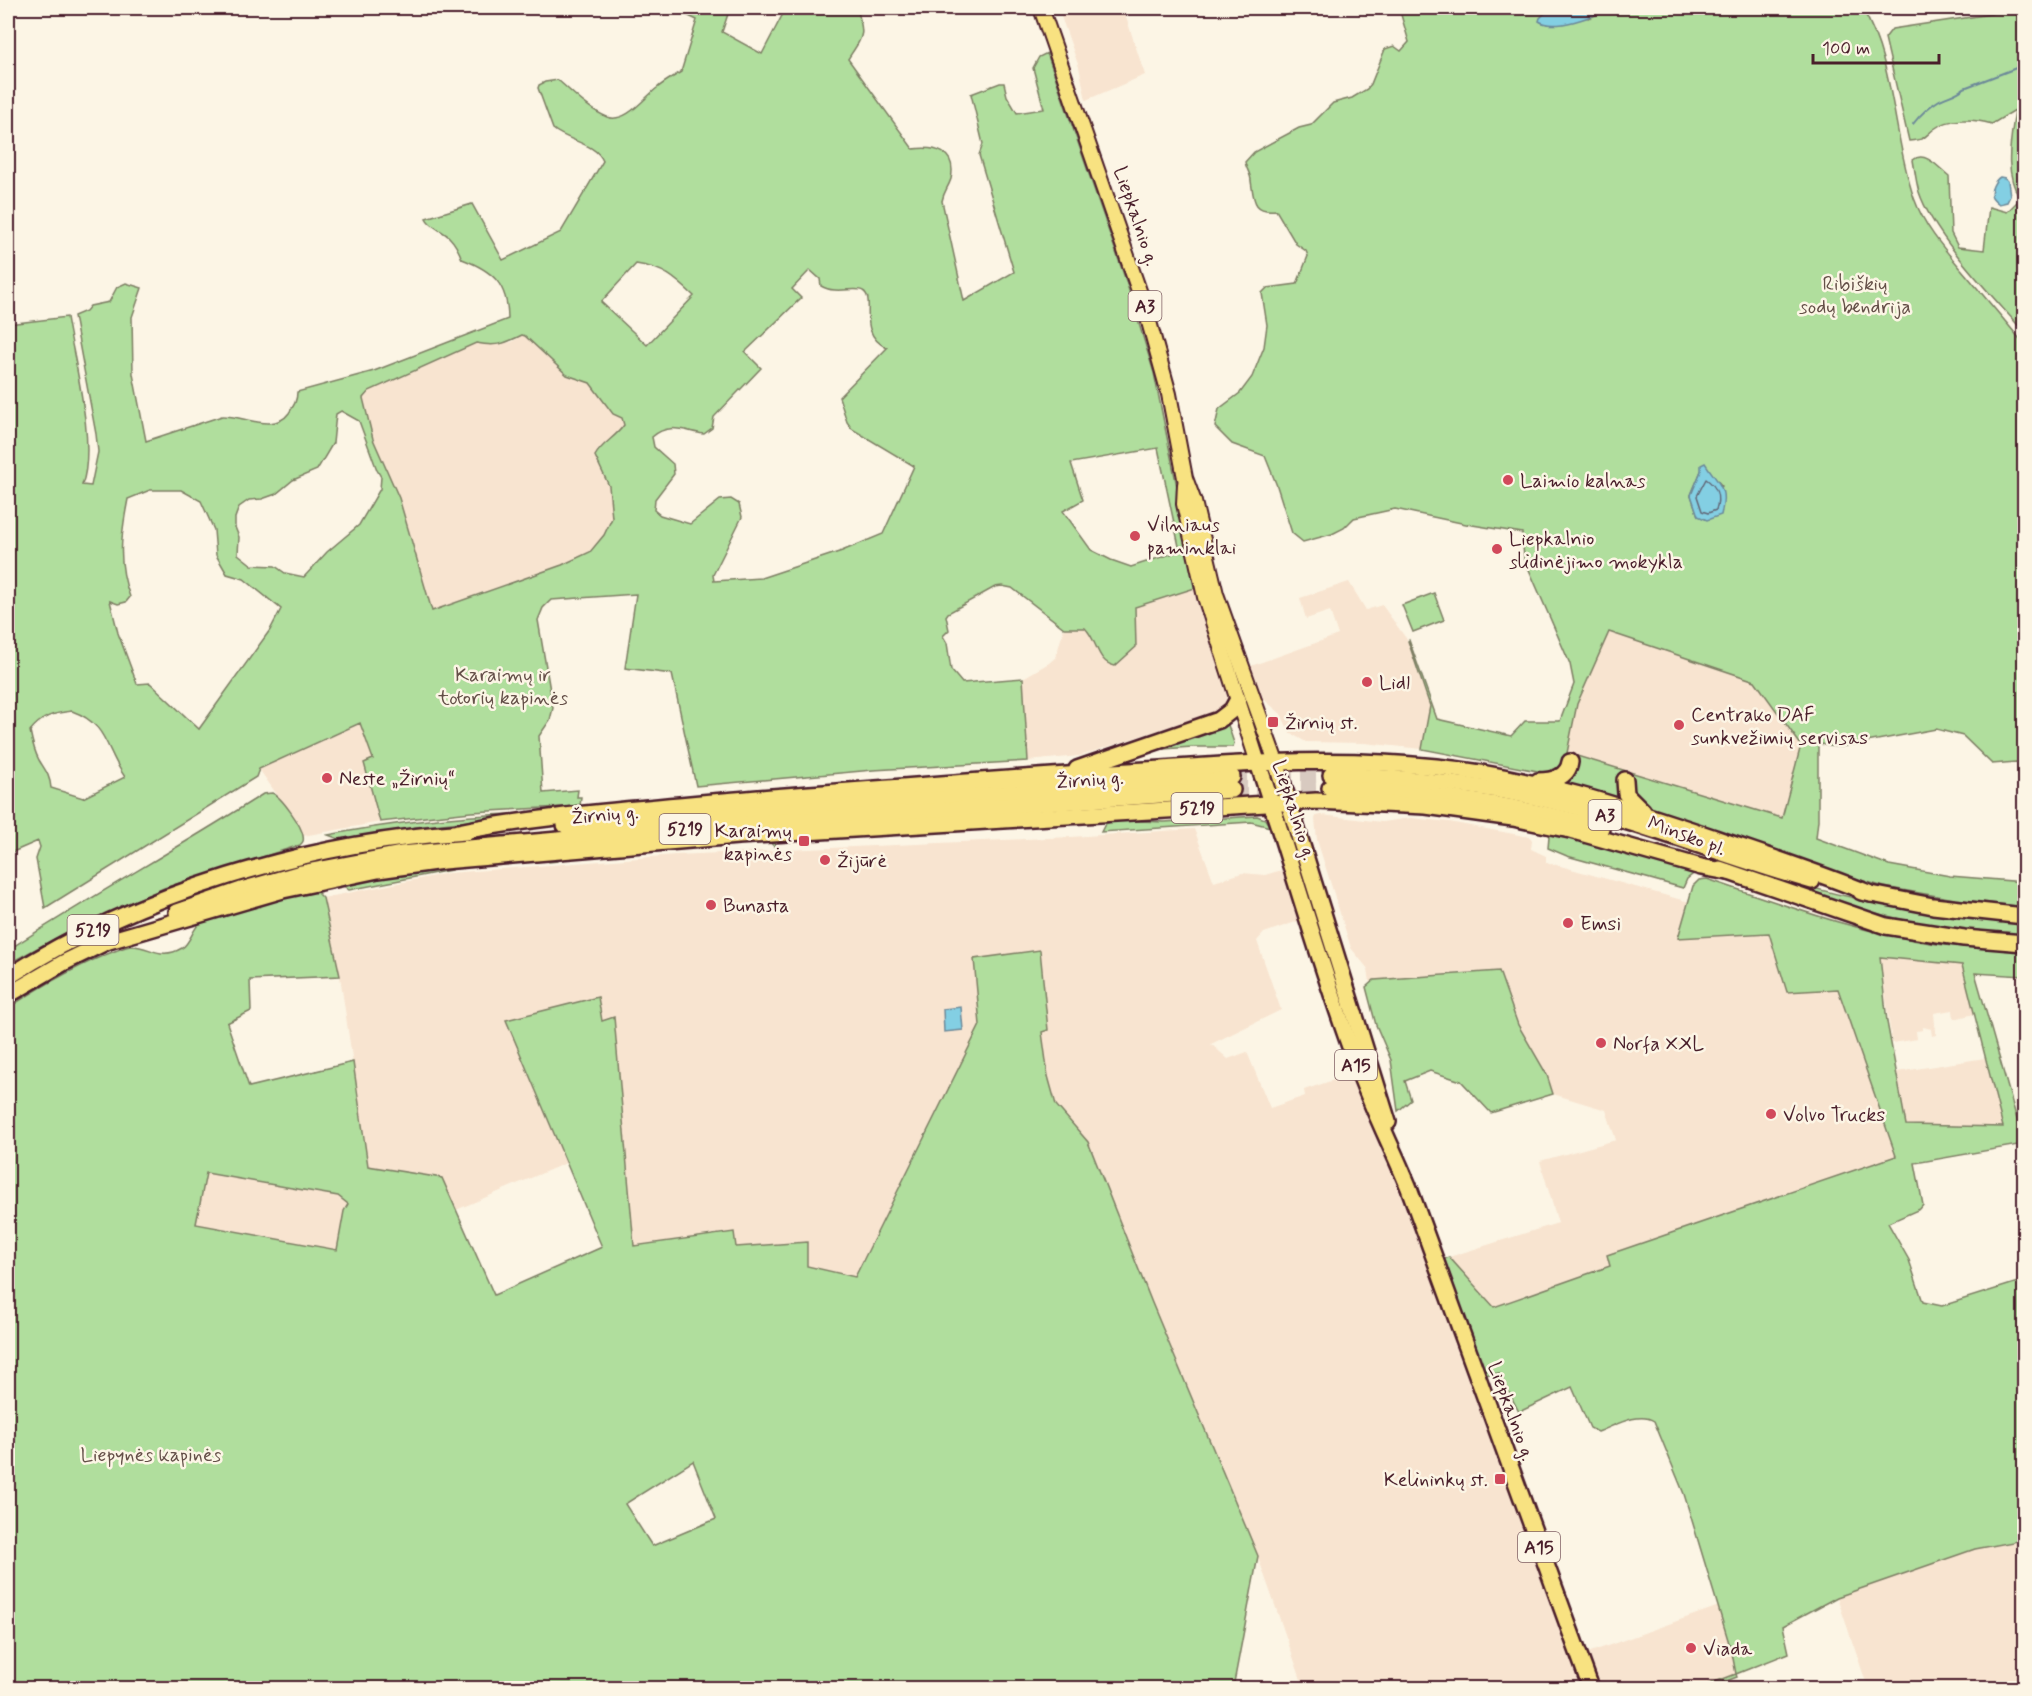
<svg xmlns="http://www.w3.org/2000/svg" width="2032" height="1696" font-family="Mynerve,sans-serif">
  <rect width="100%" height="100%" fill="#fcf5e5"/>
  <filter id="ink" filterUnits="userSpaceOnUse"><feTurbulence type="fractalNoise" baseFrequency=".0167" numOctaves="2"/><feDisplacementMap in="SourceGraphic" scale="12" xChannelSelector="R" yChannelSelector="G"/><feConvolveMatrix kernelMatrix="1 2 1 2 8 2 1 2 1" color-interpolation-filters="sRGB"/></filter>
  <g filter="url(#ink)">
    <g fill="#f8e4d0">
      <polygon points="1058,8 1123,8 1145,75 1086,100 1079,67"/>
      <polygon points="522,335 525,336 567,375 590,383 613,414 622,418 624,425 618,435 599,449 595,456 609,486 612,518 604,535 590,552 562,565 432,611 399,498 373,439 363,398 369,391 476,342 490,345 512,342"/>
      <polygon points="1349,582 1366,610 1382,605 1408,641 1430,706 1422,749 1364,743 1306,742 1290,733 1281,714 1260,696 1248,667 1338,635 1330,611 1306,619 1300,598"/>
      <polygon points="1195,588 1231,702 1221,710 1079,756 1028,761 1023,678 1049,663 1056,657 1064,628 1085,628 1091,635 1101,658 1136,634 1135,607"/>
      <polygon points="1609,632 1755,681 1801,745 1782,819 1567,753 1577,704"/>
      <polygon points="361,723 373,759 364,763 380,822 303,836 301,829 259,769"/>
      <polygon points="1322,815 1382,822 1411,818 1449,822 1530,837 1532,840 1531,849 1546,856 1546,862 1689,902 1679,938 1770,933 1787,992 1838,989 1897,1156 1607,1255 1611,1266 1494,1307 1449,1257 1558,1223 1540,1161 1616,1140 1606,1110 1553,1094 1547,1075 1518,1025 1498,971 1370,982 1368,969 1351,948 1317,840 1315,819 1316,816"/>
      <polygon points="1194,829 1214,882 1242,873 1265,875 1285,869 1304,919 1264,933 1257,941 1281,1010 1211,1044 1228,1059 1247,1052 1270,1108 1305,1096 1304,1090 1354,1073 1428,1265 1584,1688 1304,1688 1258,1557 1233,1688 807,1266 807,1242 735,1247 734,1232 634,1246 613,1017 602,1021 506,1020 566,1163 456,1210 442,1178 368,1166 340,976 323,898 449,873 551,865 676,855 1071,837"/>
      <polygon points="1880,957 1962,965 1974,1014 1954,1019 1953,1010 1934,1013 1936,1035 1932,1036 1931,1029 1923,1027 1923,1030 1916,1031 1917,1039 1892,1043"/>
      <polygon points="1985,1058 2003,1127 1906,1125 1897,1072"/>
      <polygon points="205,1173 338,1196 349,1204 344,1211 337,1251 195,1224"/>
      <polygon points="2024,1540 2024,1688 1868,1688 1837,1597 1975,1549"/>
      <polygon points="1719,1606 1732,1653 1736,1674 1699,1688 1598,1688 1585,1654"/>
    </g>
    <g fill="#b0de9d" stroke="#7d7e64" stroke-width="1.5" fill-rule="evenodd">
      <path d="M672,8H730L722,32L762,54L786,8H857C865,36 864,34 848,59L913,149C935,146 957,151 951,179C948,188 944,191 942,201L964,301L1014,272L979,155L983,144L971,94L1000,83H1004L1007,96L1017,113L1044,109L1033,68L1039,57L1047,53L1126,281L1154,373L1191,556L1195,588L1135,607L1136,647L1115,666C1096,662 1098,641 1085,628H1064L1012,588L1002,586L995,587L948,613L946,616L949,630L943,636L947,643L951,670L962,683L1023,678L1028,761L873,770L696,786L672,674L625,668L636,594L551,600L543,608L538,620L553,708L550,720L539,736L543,793L578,790L577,797H581L580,806L471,812L380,822L364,763L373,759L360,723L259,769L256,777L45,908L36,859L40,847L38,841L8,854V324L67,317C74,361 97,445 82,485L91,486L98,452L96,434L74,316L86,311L90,306L109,302L117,287L126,283L142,288L132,317L133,374L146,441L222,416C242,415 274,434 289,413C294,405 297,401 297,392L374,371L508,319C508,284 493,271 462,259C459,251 456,244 449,237C442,230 430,227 426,218L472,204L503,260L561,232L603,161C596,143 567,141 553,129L538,88L539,85L545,82L558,80C572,92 589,110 607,117C626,124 644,98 657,88C664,82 673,77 681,72L697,20ZM636,264C664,268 674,277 694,296L647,345L601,302ZM810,270L820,279L821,286C836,295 856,286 863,291C877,299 855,332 887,348L839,397L847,422L852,429L914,466L883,534L842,551L761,578L714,581L713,575L742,517L739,504L731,499L720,500L690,524L660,515L654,510L655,499L674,474L673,464L654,447L652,437C668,422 684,431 704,434L712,428L714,417L761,368L745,352L801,298L792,289ZM522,335L525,336L567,375L590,383L613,414L622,418L624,425C616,437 601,444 595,456L609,486L612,518L604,535L590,552L562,565L432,611L399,498L373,439L363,398L369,391L476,343C497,347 504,344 522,335ZM341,411L359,421L377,470L381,477L380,489L359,525L327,552L304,577L285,573L275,566L252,565L238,554L239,537L235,527V518L239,507L249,500L262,499L276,494L293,480L317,470L333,443L336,414ZM1158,448L1180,551L1131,567L1111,560L1091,550L1063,511L1083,500L1071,463ZM150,490H181L201,501L214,530L216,555L227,574L244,579L281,609L270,630L199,729L150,683L137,684L118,633L110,601L118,604L126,602L130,597C117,562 121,535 128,499ZM72,711C108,724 105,749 125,777L83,798L51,788C50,775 45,770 39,760C34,751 32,741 30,731C42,716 54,713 72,711Z"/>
      <path d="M1399,8H1550L1547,9L1589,18L1612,8H1862C1895,63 1893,138 1914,198C1925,229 1947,252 1968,277C1987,300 2006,322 2024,344V772L2016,762L1992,764L1963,736L1936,729L1840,747L1828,746L1818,743V820L1816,838L1889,865L1950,876L2024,882V907L1955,899L1884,887L1765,851L1573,786L1553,774L1422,749L1430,706L1408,641L1409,640L1437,719L1511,736L1525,721H1560L1574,684L1570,664L1524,558L1522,533L1466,524L1395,509L1354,518L1344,528L1332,534L1303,542L1292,533L1277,486L1265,456L1232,444L1215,427L1219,409L1240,393L1252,377L1264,347L1267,325L1262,293L1267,288L1297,284L1308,256L1306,251L1296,244L1276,210C1252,213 1254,198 1251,181C1251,174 1246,169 1245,162L1254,152L1299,128L1311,125L1333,103L1352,98L1367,89L1371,84L1385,49L1394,46L1401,51L1409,42ZM1701,471L1713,476L1722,486L1698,516L1691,495ZM1609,632L1755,681L1801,745L1782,818L1567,753L1577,704Z"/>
      <path d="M2002,8H2024V332C1993,296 1934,237 1919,192C1916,182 1915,171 1913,160C1925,150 1939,168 1949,176L1951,233L1958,247L1984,250L1989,207L2007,212L2020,199C2003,170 2011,141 2015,110L1992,124C1974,119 1950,117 1934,129C1922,139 1926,139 1909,141L1885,38L1892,29L1991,14Z"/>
      <polygon points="1434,593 1444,620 1413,632 1402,605"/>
      <polygon points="1224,722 1228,725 1234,743 1233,747 1192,747 1149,750"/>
      <path d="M272,793C281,796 302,826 303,836C304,841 303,842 300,845L164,888L78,926L8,964V950C91,896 179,848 263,794Z"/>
      <path d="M544,813L423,826L339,839L328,835C400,821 471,814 544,813Z"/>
      <polygon points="1257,816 1265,819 1270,827 1251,822 1101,832 1105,824 1115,820 1164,822"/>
      <polygon points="1546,829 1697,871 1687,879 1683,888 1567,856 1548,848 1549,837"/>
      <polygon points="775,839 775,847 767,840 563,856 558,861 549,862 544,858 454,867 451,870 349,890 345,887 346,882 516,858"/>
      <path d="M1757,872C1844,899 1934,917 2024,923V937C1970,934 1914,924 1861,909C1826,899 1791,885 1757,873Z"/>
      <path d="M1707,879C1782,904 1858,933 1937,944C1966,948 1996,949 2024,951V976L1975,973L2024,1144L1915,1163L1923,1205L1920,1209L1888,1223L1909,1260L1923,1302L1942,1306L2024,1280V1540L1975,1549L1837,1597L1783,1626L1789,1653L1736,1674L1737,1677L1708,1688H1699L1736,1674L1732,1653L1684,1494L1654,1421C1639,1411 1614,1426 1598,1432L1590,1428L1572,1387L1519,1412L1499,1373L1484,1375L1444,1259L1449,1257L1494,1307L1610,1266L1607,1255L1896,1156L1838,989L1787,992L1769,933L1678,938L1693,886L1699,880ZM1880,957L1962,965L2003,1127L1906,1125L1887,1022Z"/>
      <path d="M309,890L316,891L323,898L340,976L250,980L251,1011L227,1023L249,1087L353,1062L368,1166L442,1178L494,1295L602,1247L506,1020L598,997L602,1021L614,1017L634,1246L734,1232L736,1247L807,1242V1266L855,1277L980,1025L974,959L1040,950L1048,1030L1042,1032L1048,1076L1056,1105L1088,1142L1152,1303L1258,1556L1233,1688H8V1008C42,986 77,965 115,951C120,950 127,945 132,946C151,946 160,961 182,948C191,942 192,929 201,922ZM206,1173L338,1196L348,1204L344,1211L337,1250L196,1224ZM693,1461L716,1519L652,1546L625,1504Z"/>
      <polygon points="1499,971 1518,1025 1547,1075 1553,1094 1491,1113 1461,1081 1430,1071 1405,1081 1411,1100 1398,1111 1391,1060 1376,1025 1366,987 1374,980"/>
    </g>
    <g fill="#83cfe3" stroke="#6c8999" stroke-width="1.5">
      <path d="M1550,8H1612C1595,15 1556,32 1539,21L1540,18Z"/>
      <path d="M2000,177L2005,178L2008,181L2010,196L2007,202L1999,204C1997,202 1994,200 1992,197C1989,191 1995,180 2000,177Z"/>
      <path d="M1705,463C1719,485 1728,487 1721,515L1707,520L1698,516L1691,495L1701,471V465Z"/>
      <polygon points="961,1007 963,1030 944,1032 943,1009"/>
    </g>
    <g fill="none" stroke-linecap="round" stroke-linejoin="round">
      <path stroke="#616575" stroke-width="1.5" d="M1706,479C1718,487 1720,497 1716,510L1708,513L1702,511L1697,496Z"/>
      <path stroke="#6c8999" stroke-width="2" d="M1913,124C1920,115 1928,107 1938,101C1947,96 1956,95 1964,88L2024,65"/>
      <g stroke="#d8cac0" stroke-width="15" stroke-dasharray="15 8" stroke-linecap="butt">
        <polyline points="1232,777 1331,775"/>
        <polyline points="1232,790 1330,788"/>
      </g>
      <g stroke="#4a1f2b" stroke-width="18">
        <g id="primary">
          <polyline points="1041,8 1146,311 1169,394 1185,478 1194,502 1216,594 1276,762"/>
          <polyline points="1185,484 1184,504 1205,597 1258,763"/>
        </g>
      </g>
      <g stroke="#4a1f2b" stroke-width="20">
        <g id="trunk">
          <polyline points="1276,762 1388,1122"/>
          <path d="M1258,763C1292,864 1320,967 1357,1066C1372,1108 1392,1147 1409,1188L1591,1688"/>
          <polyline points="1077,769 1219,720 1232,710 1238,699"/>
          <path d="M1331,775C1411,778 1491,785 1569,805C1652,826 1730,858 1812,881"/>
          <polyline points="1625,780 1626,794 1643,811"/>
          <path d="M1538,781C1551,781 1568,778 1570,762"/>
          <path d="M1330,788C1423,792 1512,803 1601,828"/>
          <polyline points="565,825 1232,777"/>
          <path d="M458,832C525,819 591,813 658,807C740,799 821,793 903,787C989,780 1076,774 1162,769C1254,762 1345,757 1436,767C1534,777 1623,807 1715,838C1767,856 1820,873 1871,894"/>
          <polyline points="1720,869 1886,926 1964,938 2024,943"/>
          <polyline points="1861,892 1933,906 2024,916"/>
          <polyline points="177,912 241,890 301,873 401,854 716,826 1232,790"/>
          <polyline points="102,943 283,890 378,870 443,861 738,836 1316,801 1426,806 1513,818 1570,830 1701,867 1728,872"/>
          <path d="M8,977C140,892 310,842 466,832"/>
          <polyline points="8,995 63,963 110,940"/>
        </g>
      </g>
      <use href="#primary" stroke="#f8e281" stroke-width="14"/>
      <use href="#trunk" stroke="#f8e281" stroke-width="15"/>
    </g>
  </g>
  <g fill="#d1495b" stroke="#fcf5e5" stroke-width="2">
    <circle cx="1508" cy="480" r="6"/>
    <circle cx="1135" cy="536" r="6"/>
    <circle cx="1497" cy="549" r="6"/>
    <circle cx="1367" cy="682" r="6"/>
    <rect x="1267" y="716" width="12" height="12" rx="3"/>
    <circle cx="1679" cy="725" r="6"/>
    <circle cx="327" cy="778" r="6"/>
    <rect x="798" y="835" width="12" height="12" rx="3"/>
    <circle cx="825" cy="860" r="6"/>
    <circle cx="711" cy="905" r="6"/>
    <circle cx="1568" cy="923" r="6"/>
    <circle cx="1601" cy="1043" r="6"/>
    <circle cx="1771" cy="1114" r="6"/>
    <rect x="1494" y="1473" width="12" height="12" rx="3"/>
    <circle cx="1691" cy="1648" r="6"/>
  </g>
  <g text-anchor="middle" stroke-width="5" stroke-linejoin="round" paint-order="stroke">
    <g fill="#fcf5e5" stroke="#7f5f63" stroke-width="1.5">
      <rect x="1128.5" y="291" width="33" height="30" rx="4.5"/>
      <rect x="1171.5" y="793" width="51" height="30" rx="4.5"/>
      <rect x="1588.5" y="800" width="33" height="30" rx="4.5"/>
      <rect x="659.5" y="814" width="51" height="30" rx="4.5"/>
      <rect x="67.5" y="915" width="51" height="30" rx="4.5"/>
      <rect x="1335" y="1050" width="42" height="30" rx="4.5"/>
      <rect x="1518" y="1532" width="42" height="30" rx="4.5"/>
    </g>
    <g font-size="18" font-weight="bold" fill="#4a1f2b">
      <text x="1145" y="312">A3</text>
      <text x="1197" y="814">5219</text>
      <text x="1605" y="821">A3</text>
      <text x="685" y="835">5219</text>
      <text x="93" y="936">5219</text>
      <text x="1356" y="1071">A15</text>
      <text x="1539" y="1553">A15</text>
    </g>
    <g font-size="20" fill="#4a1f2b" stroke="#fcf5e5">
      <text transform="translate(1137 216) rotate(71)" y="7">Liepkalnio g.</text>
      <text transform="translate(1090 779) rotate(-4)" y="7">Žirnių g.</text>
      <text transform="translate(1295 810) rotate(72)" y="7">Liepkalnio g.</text>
      <text transform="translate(605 814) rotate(-5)" y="7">Žirnių g.</text>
      <text transform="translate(1687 835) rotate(20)" y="7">Minsko pl.</text>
      <text transform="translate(1512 1411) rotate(70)" y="7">Liepkalnio g.</text>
    </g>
    <g font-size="20" fill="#644f48" stroke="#fcf5e5">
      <text x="1855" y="290">Ribiškių<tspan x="1855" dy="23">sodų bendrija</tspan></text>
      <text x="503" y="681">Karaimų ir<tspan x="503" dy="23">totorių kapinės</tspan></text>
      <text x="151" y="1461">Liepynės kapinės</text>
    </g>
    <g font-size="20" fill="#4a1f2b" stroke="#fcf5e5" text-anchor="start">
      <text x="1520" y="487">Laimio kalnas</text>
      <text x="1147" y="531">Vilniaus<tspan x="1147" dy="23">paminklai</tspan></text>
      <text x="1509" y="545">Liepkalnio<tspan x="1509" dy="23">slidinėjimo mokykla</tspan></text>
      <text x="1379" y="689">Lidl</text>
      <text x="1691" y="721">Centrako DAF<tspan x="1691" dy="23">sunkvežimių servisas</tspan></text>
      <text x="1285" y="729">Žirnių st.</text>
      <text x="339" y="785">Neste „Žirnių“</text>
      <text x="792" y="837" text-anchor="end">Karaimų<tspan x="792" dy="23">kapinės</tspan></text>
      <text x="837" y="867">Žijūrė</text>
      <text x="723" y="912">Bunasta</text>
      <text x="1580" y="930">Emsi</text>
      <text x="1613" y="1050">Norfa XXL</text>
      <text x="1783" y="1121">Volvo Trucks</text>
      <text x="1488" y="1486" text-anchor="end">Kelininkų st.</text>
      <text x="1703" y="1655">Viada</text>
    </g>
  </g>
  <rect width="2032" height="1696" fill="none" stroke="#fcf5e5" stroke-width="30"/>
  <rect x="15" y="15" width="2002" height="1666" fill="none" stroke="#4a1f2b" stroke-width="2" filter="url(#ink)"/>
  <path d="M1813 54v9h126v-9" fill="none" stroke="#4a1f2b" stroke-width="3"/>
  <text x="1822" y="54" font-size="18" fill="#4a1f2b" stroke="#fcf5e5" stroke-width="4.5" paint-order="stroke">100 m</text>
</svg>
